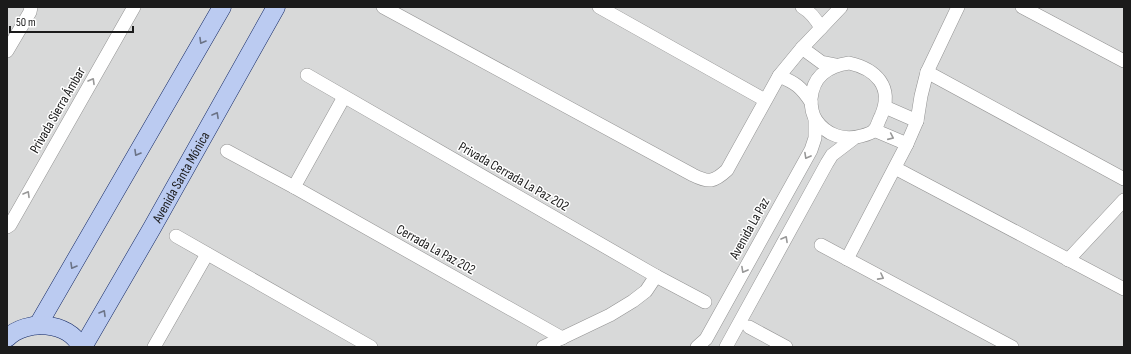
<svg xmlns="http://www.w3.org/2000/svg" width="1131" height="354" font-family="'Sofia Sans Condensed',sans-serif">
  <rect width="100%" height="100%" fill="#e2e8eb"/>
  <rect fill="#d8d9d9" x="7" y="7" width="1117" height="340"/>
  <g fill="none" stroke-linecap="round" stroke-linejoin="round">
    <g stroke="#929292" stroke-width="14">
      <g id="street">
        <path d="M383,7L693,175C709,183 714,182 727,170L779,76L802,48L841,7"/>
        <polyline points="599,7 765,100"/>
        <path d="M802,7C811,12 816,19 821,28"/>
        <polyline points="1022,7 1124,61"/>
        <polyline points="802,48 821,62 836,65"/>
        <polyline points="7,51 30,12 31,7"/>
        <path d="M849,63C876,69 894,87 881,116C879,120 877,126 875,130C872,133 865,135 861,136C844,141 826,135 816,120C812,114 811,106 811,99C813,76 828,66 849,63Z"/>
        <polyline points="927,72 1124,179"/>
        <polyline points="307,75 656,276 705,302"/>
        <path d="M779,76C796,83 801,87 811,102"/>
        <polyline points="885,107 917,121"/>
        <polyline points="874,130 907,144"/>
        <polyline points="227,151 294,187 562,338"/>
        <polyline points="895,168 1124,289"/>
        <polyline points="294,187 344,97"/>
        <polyline points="7,227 10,225 134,7"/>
        <polyline points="176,236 371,347"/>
        <polyline points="821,245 1012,347"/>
        <polyline points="847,259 907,144 917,121 921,96 927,72 958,7"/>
        <polyline points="1068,260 1124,200"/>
        <polyline points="749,327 786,347"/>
        <polyline points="154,347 207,254"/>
        <polyline points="543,347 610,315 633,301 646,291 656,276"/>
        <polyline points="697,347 706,339 811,150 815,138 815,119"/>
        <polyline points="726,347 827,163 832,155 853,139"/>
      </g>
    </g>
    <g stroke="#112663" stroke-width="19">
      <g id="secondary">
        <polyline points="38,325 222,7"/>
        <path d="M7,338C27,319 68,321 81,347"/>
        <path id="s1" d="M83,347L152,228L276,7"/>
      </g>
    </g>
    <use href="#street" stroke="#fff" stroke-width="13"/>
    <use href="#secondary" stroke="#bbcbf1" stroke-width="18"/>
  </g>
  <defs><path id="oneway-chevron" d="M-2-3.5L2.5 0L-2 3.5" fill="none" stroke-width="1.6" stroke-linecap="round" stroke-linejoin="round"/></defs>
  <g stroke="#6b7386">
    <use href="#oneway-chevron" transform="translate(202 41) rotate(120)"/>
    <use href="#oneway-chevron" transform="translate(216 115) rotate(-61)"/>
    <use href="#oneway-chevron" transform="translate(137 153) rotate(120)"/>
    <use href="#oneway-chevron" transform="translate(73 266) rotate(120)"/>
    <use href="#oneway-chevron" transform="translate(103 313) rotate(-60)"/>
  </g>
  <g stroke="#989898">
    <use href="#oneway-chevron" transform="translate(92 81) rotate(-60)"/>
    <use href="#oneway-chevron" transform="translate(891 137) rotate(24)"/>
    <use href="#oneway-chevron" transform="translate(807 156) rotate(119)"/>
    <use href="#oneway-chevron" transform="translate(27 194) rotate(-60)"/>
    <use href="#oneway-chevron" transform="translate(785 239) rotate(-61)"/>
    <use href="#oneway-chevron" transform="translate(744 270) rotate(119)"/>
    <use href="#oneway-chevron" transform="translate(881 277) rotate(28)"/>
  </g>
  <g text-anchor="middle" stroke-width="3" stroke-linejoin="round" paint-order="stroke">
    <g font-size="14" fill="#1b1b1b" stroke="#fff">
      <text transform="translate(57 110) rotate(-60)" y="5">Privada Sierra Ámbar</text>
      <text transform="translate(514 176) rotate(30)" y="5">Privada Cerrada La Paz 202</text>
      <text dy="5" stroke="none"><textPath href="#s1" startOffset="196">Avenida Santa Mónica</textPath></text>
      <text transform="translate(749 228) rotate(-61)" y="5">Avenida La Paz</text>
      <text transform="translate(436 249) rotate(29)" y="5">Cerrada La Paz 202</text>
    </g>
  </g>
  <rect width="1131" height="354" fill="none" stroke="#1b1b1b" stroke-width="16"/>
  <path d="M10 26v6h123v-6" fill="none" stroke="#1b1b1b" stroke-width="2"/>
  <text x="16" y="26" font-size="12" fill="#1b1b1b" stroke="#ffffff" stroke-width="3" paint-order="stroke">50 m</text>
</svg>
